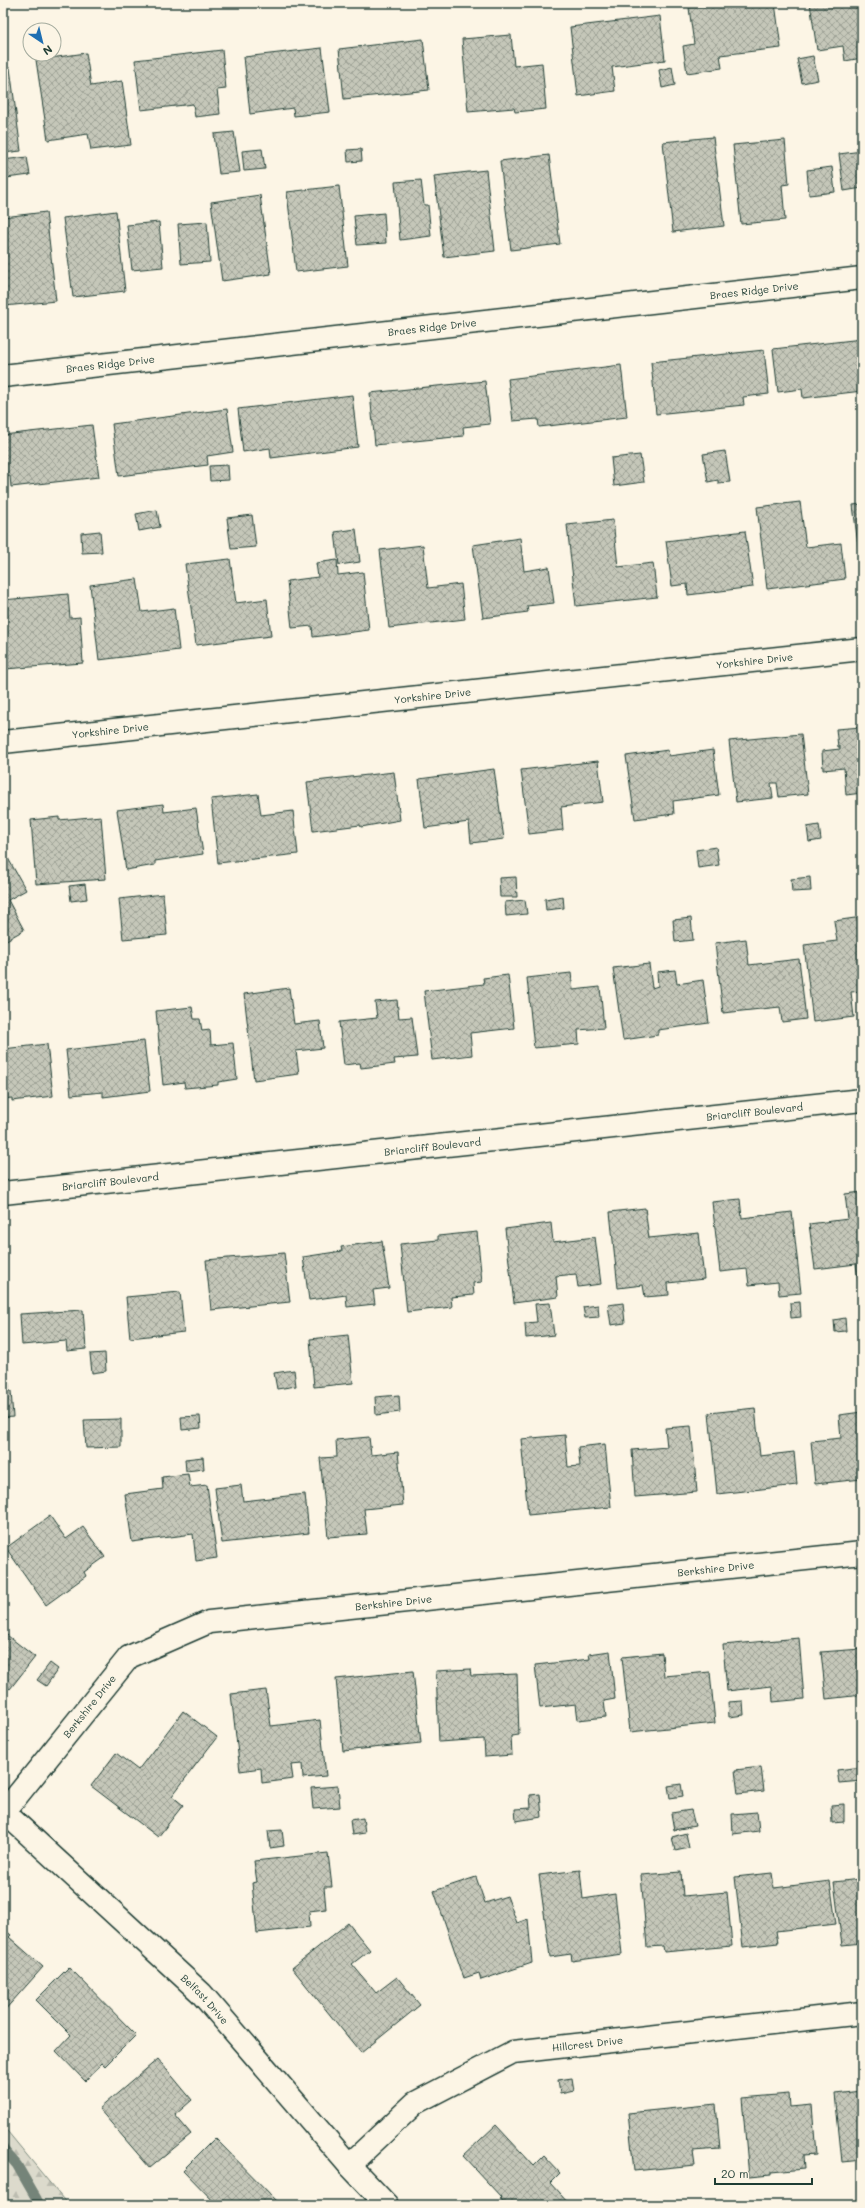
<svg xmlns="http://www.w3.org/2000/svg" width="865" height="2208" font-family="Mali,sans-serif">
  <defs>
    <pattern id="forest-firs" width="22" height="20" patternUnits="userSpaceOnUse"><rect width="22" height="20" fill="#dcdacc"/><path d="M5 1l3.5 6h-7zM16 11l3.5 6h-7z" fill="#bcbcb0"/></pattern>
    <pattern id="building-cross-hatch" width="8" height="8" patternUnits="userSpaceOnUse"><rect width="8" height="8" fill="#c5c7b9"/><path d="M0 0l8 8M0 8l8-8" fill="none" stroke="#9fa397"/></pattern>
  </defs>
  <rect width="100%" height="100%" fill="#fcf5e5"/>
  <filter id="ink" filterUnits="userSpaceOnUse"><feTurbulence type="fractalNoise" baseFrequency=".025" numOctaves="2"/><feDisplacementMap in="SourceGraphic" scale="8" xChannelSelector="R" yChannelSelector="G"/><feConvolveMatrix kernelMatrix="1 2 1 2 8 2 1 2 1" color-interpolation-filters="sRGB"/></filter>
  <g filter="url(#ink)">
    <polygon fill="url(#forest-firs)" stroke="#7e8c80" points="3,2126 68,2205 3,2205"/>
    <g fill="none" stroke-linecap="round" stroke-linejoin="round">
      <polyline stroke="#758479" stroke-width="10" points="3,2149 17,2165 40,2205"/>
    </g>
    <g fill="url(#building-cross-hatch)" stroke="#1f3d34">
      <polygon points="725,3 775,3 781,48 720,55 722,68 687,73 683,46 694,44 689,8"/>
      <polygon points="810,3 862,3 862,58 845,61 843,46 817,50"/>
      <polygon points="660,16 665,60 612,67 615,91 578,96 570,27"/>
      <polygon points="511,35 514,66 542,63 546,109 515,112 514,108 468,112 462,39"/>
      <polygon points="423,39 429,90 344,99 339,49"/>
      <polygon points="322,48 330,112 294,116 293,108 250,114 244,57"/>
      <polygon points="222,50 226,89 217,90 220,114 195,117 193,104 141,110 135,60"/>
      <polygon points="86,53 91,86 122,81 131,145 91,150 88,134 48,140 36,60"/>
      <polygon points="813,56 818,80 802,83 797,59"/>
      <polygon points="672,67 675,85 662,88 659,70"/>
      <polygon points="10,68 21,151 3,153 3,69"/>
      <polygon points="234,132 240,172 219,174 214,134"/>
      <polygon points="713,137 724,226 673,232 663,142"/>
      <polygon points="785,140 789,184 782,185 785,220 741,224 733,145"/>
      <polygon points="262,149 265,169 244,171 242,151"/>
      <polygon points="361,149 362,161 348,162 347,150"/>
      <polygon points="862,151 862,188 844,191 839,154"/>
      <polygon points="549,155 560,244 511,250 500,161"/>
      <polygon points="27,157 30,175 6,178 3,160"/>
      <polygon points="832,167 835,192 809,195 807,170"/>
      <polygon points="486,170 495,251 444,257 434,176"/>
      <polygon points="421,180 424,205 428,205 431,236 400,240 395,182"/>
      <polygon points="339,186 348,266 296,272 287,192"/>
      <polygon points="260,195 271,274 222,281 211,202"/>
      <polygon points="116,211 125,291 73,297 63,218"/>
      <polygon points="46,212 56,301 4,306 3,217"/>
      <polygon points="384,213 386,243 357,245 354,216"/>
      <polygon points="159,222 163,267 132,270 127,225"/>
      <polygon points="207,222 210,262 181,264 178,224"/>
      <polygon points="862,339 862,391 803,398 802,389 778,392 773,349"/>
      <polygon points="764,350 769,394 743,397 744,405 656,414 651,362"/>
      <polygon points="621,365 627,417 539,427 538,419 513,421 508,379"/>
      <polygon points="485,381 490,424 463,427 464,436 375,445 370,393"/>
      <polygon points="352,395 358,447 271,458 270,448 243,452 238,409"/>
      <polygon points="227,409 233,452 207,456 208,465 119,476 112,424"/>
      <polygon points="92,425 99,477 11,487 10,476 3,477 3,435"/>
      <polygon points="725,451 730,482 718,483 718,480 708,482 703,454"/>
      <polygon points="640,455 644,482 614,486 611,458"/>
      <polygon points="228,465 229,480 210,481 209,466"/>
      <polygon points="800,502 806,547 841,543 845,579 767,589 757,507"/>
      <polygon points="862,504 862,578 853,505"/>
      <polygon points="157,510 160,527 139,531 136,514"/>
      <polygon points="252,515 256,547 231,549 227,518"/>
      <polygon points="613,520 618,567 653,563 657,597 576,606 567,525"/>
      <polygon points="356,529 360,562 339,565 335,532"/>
      <polygon points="100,531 102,552 82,553 81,533"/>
      <polygon points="745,531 753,587 688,595 687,584 672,586 666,541"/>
      <polygon points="520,538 524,571 549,567 554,603 527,606 528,612 483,618 473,545"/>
      <polygon points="423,545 428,588 461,584 465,619 389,628 380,550"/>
      <polygon points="230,559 236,603 267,599 271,636 196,645 185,564"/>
      <polygon points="337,560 338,575 363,572 369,630 313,637 312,626 292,628 287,581 318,577 316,563"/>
      <polygon points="137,579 142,612 174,608 179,650 99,660 90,585"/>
      <polygon points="68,594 70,618 80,617 83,663 5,669 3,600"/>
      <polygon points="862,727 862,793 846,795 844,768 823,770 822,751 840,749 840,747 838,747 836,729"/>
      <polygon points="801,734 808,794 779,797 777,783 771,783 773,798 736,802 729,741"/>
      <polygon points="668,750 669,756 713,750 719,795 673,801 674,814 635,819 626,756"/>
      <polygon points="598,761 603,802 561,807 563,830 529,834 521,770"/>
      <polygon points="494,769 504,839 471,843 469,822 425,828 419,779"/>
      <polygon points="394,772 400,820 361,827 360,825 313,831 307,782"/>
      <polygon points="258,794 261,815 293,811 298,854 218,863 211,799"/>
      <polygon points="163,804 164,812 196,808 203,854 155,861 155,865 126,870 117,810"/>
      <polygon points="101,816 106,879 36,884 31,820 59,817 59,820"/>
      <polygon points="819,825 821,840 809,842 807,827"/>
      <polygon points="716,847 719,865 698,868 696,850"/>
      <polygon points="5,853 26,890 8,900 24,930 3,942 3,854"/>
      <polygon points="516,877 517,897 500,897 499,878"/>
      <polygon points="810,877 811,891 792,892 791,879"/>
      <polygon points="85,884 87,899 71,901 69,886"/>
      <polygon points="163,894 167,935 123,939 119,899"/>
      <polygon points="563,896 564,908 546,910 545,899"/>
      <polygon points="525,900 527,914 506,916 505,902"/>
      <polygon points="862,917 862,991 851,992 854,1017 813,1022 804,945 837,941 834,921"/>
      <polygon points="691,918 693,940 675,942 673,920"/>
      <polygon points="746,939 749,965 799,959 806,1019 782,1022 780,1007 723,1013 715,943"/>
      <polygon points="649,964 652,988 658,986 657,972 675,970 677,984 703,980 709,1023 658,1030 658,1035 623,1040 613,968"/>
      <polygon points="571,973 573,990 600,987 604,1028 578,1030 579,1044 534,1048 527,978"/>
      <polygon points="508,975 514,1028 470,1033 472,1055 432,1060 424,991 484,984 483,978"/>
      <polygon points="289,988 294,1024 320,1021 323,1048 296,1051 299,1074 254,1080 244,994"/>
      <polygon points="397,1000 399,1018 412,1017 417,1057 394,1059 395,1064 361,1068 360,1063 344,1065 339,1022 377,1018 375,1002"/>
      <polygon points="192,1007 194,1019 200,1019 202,1031 210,1030 211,1045 233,1043 237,1079 218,1082 218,1085 185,1088 184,1082 163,1085 156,1011"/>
      <polygon points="144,1041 150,1091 103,1097 103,1092 71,1095 66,1050"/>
      <polygon points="47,1044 53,1096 12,1101 12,1098 3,1099 3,1049"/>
      <polygon points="862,1192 862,1286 859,1286 856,1264 815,1269 809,1224 848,1219 845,1194"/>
      <polygon points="740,1199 742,1218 792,1212 801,1293 779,1295 778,1282 749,1285 747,1269 720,1272 712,1202"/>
      <polygon points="645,1208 649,1238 699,1233 704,1279 668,1283 669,1295 645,1297 643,1285 618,1288 610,1212"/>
      <polygon points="551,1223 553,1242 595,1237 601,1284 578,1287 576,1274 556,1276 558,1297 514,1303 505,1229"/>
      <polygon points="477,1232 482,1282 473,1283 474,1295 451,1297 452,1307 407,1312 400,1244 438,1240 438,1236"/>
      <polygon points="382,1241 389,1288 373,1290 375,1304 347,1307 346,1295 309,1300 303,1257 342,1251 341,1247"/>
      <polygon points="284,1253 290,1302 211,1310 206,1260"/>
      <polygon points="180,1292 184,1332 130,1338 126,1297"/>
      <polygon points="800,1302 801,1317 791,1318 790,1303"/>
      <polygon points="550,1303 554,1335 526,1338 525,1323 537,1322 535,1304"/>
      <polygon points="623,1303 625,1323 611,1325 608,1305"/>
      <polygon points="598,1305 599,1317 585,1318 583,1307"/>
      <polygon points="83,1310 86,1349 67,1351 66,1341 22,1345 20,1314"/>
      <polygon points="845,1318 846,1331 835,1332 834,1320"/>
      <polygon points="3,1328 6,1357 3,1357"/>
      <polygon points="348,1335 353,1383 314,1387 310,1339"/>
      <polygon points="105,1353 106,1371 92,1373 90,1354"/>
      <polygon points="8,1368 9,1389 3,1389 3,1369"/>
      <polygon points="294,1370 296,1386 277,1389 274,1373"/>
      <polygon points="3,1391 11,1391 13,1417 3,1418"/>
      <polygon points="399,1395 400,1412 376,1415 375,1397"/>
      <polygon points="755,1408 760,1456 794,1452 797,1485 717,1494 709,1413"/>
      <polygon points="862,1412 862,1479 815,1484 811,1441 841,1438 839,1415"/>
      <polygon points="200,1416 201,1428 182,1430 181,1417"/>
      <polygon points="121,1419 121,1447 86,1448 84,1420"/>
      <polygon points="691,1426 697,1492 635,1497 632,1450 667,1447 665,1428"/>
      <polygon points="565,1435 568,1467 580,1466 578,1447 605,1444 611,1507 528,1515 521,1439"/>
      <polygon points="369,1437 371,1455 398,1452 403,1505 364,1509 367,1534 328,1537 320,1458 337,1457 336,1440"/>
      <polygon points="203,1457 204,1469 186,1471 185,1459"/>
      <polygon points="188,1474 190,1487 207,1485 217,1558 196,1561 193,1534 132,1542 125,1494 163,1489 162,1477"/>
      <polygon points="241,1485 243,1501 305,1494 309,1533 222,1543 215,1488"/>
      <polygon points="50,1516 66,1539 83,1527 105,1557 84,1572 86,1576 46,1605 6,1548"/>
      <polygon points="862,1630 862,1695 826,1699 821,1652 861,1649 859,1631"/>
      <polygon points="3,1632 35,1657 10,1689 3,1684"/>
      <polygon points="799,1638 804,1699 773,1702 772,1686 727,1691 723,1645"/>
      <polygon points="610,1651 615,1699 604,1701 606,1717 578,1720 576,1704 540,1708 535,1665 590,1659 589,1654"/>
      <polygon points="662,1653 664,1676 710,1672 715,1723 630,1732 622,1657"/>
      <polygon points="50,1663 58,1669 46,1686 37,1680"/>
      <polygon points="470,1669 471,1676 517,1674 519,1735 511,1736 512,1755 485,1757 484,1739 439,1742 436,1671"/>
      <polygon points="413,1671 421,1743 343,1751 336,1679"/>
      <polygon points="266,1690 271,1726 320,1720 326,1776 303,1778 302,1764 291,1765 293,1779 262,1783 261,1768 240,1771 231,1694"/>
      <polygon points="743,1701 744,1715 729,1717 728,1702"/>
      <polygon points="183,1711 217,1737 172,1796 183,1805 158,1837 91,1786 116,1753 138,1770"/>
      <polygon points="761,1767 764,1791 738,1794 735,1770"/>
      <polygon points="862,1767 862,1781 839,1783 837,1770"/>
      <polygon points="681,1784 683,1796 670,1798 668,1786"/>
      <polygon points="338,1786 340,1807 313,1809 311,1788"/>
      <polygon points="540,1794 542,1817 516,1821 515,1809 531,1808 530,1795"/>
      <polygon points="844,1804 844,1822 832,1823 831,1805"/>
      <polygon points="691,1810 695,1826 674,1830 671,1813"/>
      <polygon points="757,1812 759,1831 733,1834 732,1814"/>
      <polygon points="363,1818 365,1833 352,1835 350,1820"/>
      <polygon points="282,1830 284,1846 270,1848 268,1831"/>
      <polygon points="686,1833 689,1848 675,1851 672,1837"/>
      <polygon points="328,1853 332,1887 324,1887 326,1909 309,1911 310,1927 257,1933 252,1883 257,1882 254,1861"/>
      <polygon points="580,1870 583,1899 615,1894 622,1954 572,1961 571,1954 550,1957 539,1875"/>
      <polygon points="681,1872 683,1896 727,1892 732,1946 664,1952 663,1946 647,1947 641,1875"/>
      <polygon points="772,1873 774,1888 830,1881 836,1924 776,1931 778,1943 743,1947 735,1877"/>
      <polygon points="476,1877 485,1903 507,1896 517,1923 528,1919 532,1963 481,1980 479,1973 464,1978 434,1891"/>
      <polygon points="860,1879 862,1885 862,1943 842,1945 834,1882"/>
      <polygon points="348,1923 370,1950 352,1964 376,1993 397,1977 420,2005 361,2053 292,1968"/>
      <polygon points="3,1928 11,1935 9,1937 43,1967 3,2012"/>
      <polygon points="69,1967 136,2035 105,2066 102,2063 85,2081 56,2051 71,2035 36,2000"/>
      <polygon points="158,2059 192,2100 175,2115 191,2134 150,2168 99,2109"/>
      <polygon points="572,2078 574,2091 560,2094 558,2080"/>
      <polygon points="862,2091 862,2160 842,2162 835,2094"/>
      <polygon points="789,2094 790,2107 812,2105 816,2155 803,2156 804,2169 771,2172 771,2175 749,2177 742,2098"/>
      <polygon points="716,2104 720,2149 693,2151 695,2165 634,2171 628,2113"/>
      <polygon points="496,2125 534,2166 544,2156 560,2173 550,2183 570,2205 506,2205 500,2198 501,2197 463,2156"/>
      <polygon points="215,2138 281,2205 217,2205 183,2170"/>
    </g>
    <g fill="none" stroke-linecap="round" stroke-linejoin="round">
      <g stroke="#1f3d34" stroke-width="25">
        <g id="street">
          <path id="s1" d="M3,376L862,278"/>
          <path id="s2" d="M3,742L862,649"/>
          <path id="s3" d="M3,1811L201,1993L349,2165L387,2205"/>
          <path id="s4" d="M4,1812L129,1657L209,1622L862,1553"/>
          <path id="s5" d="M349,2165L415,2103L513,2052L862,2013"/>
        </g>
      </g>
      <g stroke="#1f3d34" stroke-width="25">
        <g id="secondary">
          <path id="s6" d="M3,1193L862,1100"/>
        </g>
      </g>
      <use href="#street" stroke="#fcf5e5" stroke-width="22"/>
      <use href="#secondary" stroke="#fcf5e5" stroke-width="22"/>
    </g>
  </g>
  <g text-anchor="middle" stroke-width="3.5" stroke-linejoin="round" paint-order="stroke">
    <g font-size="10" fill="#1f3d34" stroke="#fcf5e5">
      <text dy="4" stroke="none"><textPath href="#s1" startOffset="756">Braes Ridge Drive</textPath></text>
      <text dy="4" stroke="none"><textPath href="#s1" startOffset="432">Braes Ridge Drive</textPath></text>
      <text dy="4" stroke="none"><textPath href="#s1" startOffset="108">Braes Ridge Drive</textPath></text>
      <text dy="4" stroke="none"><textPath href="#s2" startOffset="756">Yorkshire Drive</textPath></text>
      <text dy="4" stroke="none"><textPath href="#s2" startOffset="432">Yorkshire Drive</textPath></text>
      <text dy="4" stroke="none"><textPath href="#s2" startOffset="108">Yorkshire Drive</textPath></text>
      <text dy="4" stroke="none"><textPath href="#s6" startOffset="756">Briarcliff Boulevard</textPath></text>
      <text dy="4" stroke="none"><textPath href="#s6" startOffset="432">Briarcliff Boulevard</textPath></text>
      <text dy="4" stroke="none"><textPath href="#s6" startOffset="108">Briarcliff Boulevard</textPath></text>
      <text dy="4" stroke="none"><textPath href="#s4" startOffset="796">Berkshire Drive</textPath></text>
      <text dy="4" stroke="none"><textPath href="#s4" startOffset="472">Berkshire Drive</textPath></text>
      <text dy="4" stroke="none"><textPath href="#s4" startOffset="136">Berkshire Drive</textPath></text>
      <text dy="4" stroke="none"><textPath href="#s3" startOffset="276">Belfast Drive</textPath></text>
      <text dy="4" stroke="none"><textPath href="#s5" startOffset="276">Hillcrest Drive</textPath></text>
    </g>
  </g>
  <rect width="865" height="2208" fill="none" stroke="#fcf5e5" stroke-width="16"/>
  <rect x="8" y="8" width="849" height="2192" fill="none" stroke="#1f3d34" stroke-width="1.5" filter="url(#ink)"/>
  <g transform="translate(42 42) rotate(145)"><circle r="19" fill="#fcf5e5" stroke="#a4ab9e"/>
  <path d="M0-3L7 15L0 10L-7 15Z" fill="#1f6fb2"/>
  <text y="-6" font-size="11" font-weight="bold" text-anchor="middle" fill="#1f3d34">N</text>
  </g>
  <path d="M715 2178v6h97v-6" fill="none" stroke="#1f3d34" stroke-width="2"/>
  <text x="721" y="2178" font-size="12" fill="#1f3d34" stroke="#fcf5e5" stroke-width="3" paint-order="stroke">20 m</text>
</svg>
